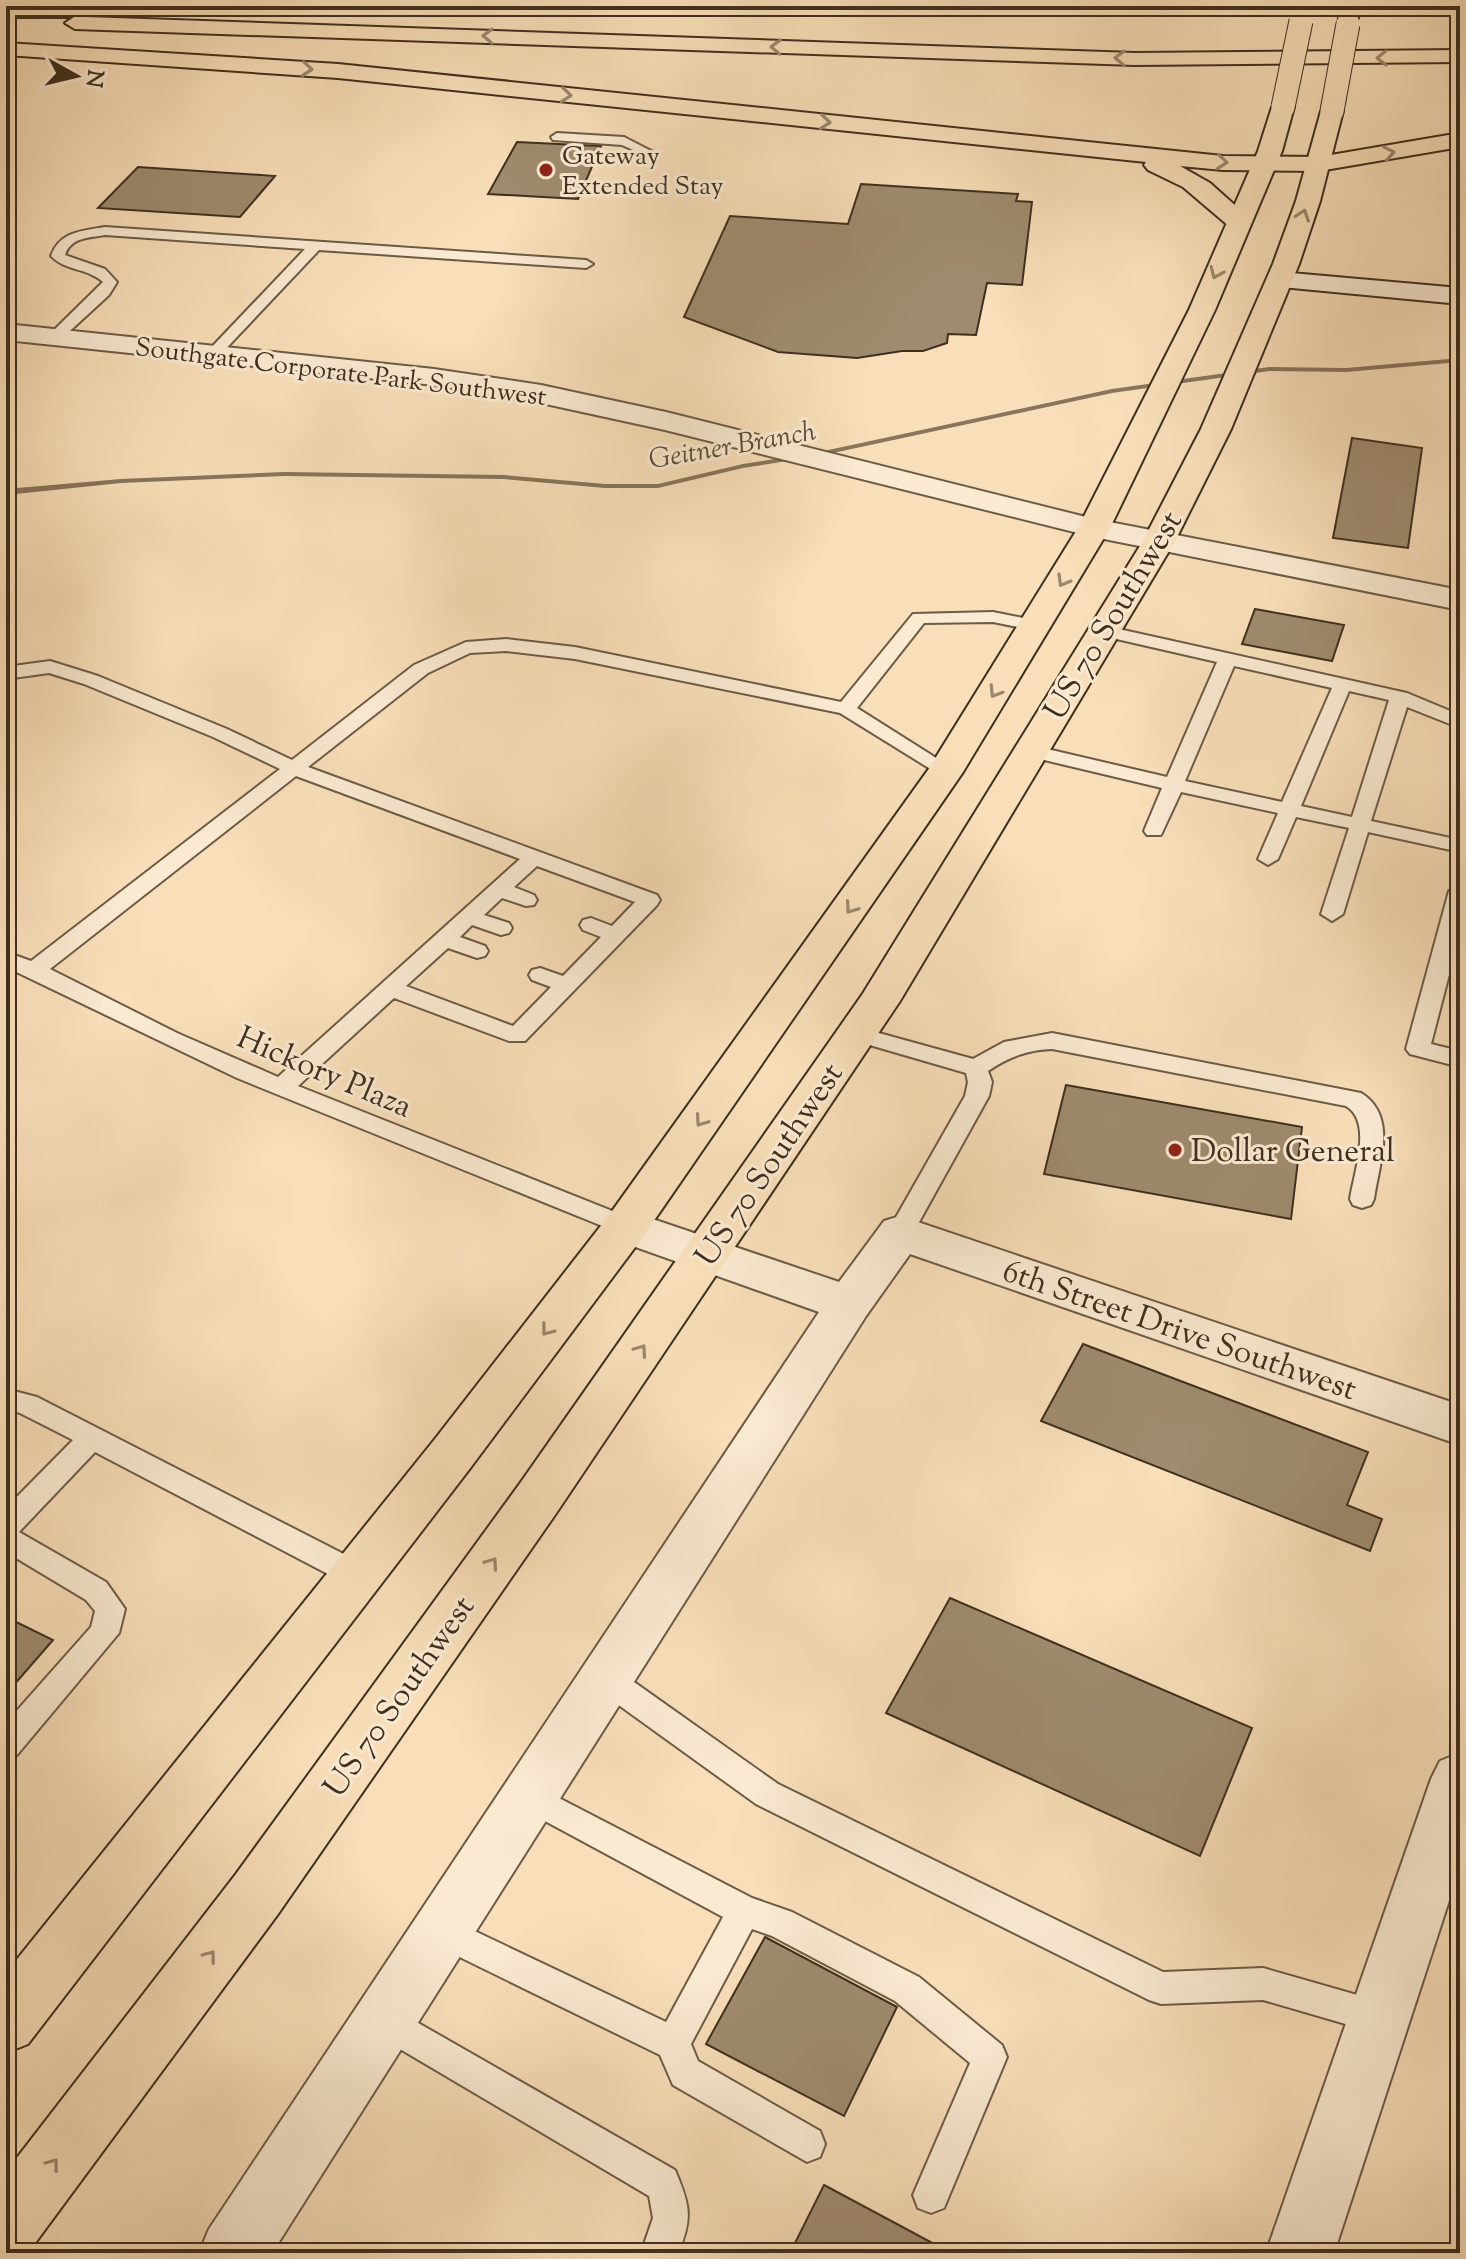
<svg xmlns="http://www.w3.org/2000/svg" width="1466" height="2259" font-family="'Sorts Mill Goudy',serif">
  <rect width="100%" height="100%" fill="#f8dfb9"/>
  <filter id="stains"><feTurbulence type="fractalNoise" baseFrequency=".0025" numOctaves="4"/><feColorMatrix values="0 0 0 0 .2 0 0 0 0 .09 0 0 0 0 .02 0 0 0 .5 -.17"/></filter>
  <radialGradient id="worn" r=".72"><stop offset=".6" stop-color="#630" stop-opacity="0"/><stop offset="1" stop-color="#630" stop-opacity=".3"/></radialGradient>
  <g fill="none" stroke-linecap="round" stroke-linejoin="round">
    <polygon fill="#88755b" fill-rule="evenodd" points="1460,358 1460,362 1346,372 1269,371 1112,393 819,456 743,468 658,488 605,488 503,479 284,476 121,483 6,495 6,489 121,479 284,472 503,475 605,484 658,484 743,464 819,452 1112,389 1269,367 1346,368"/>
  </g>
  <g fill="#9f8b6f" stroke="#3f2f1e" stroke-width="2">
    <polygon points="517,142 579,145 601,146 578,199 488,194"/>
    <polygon points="138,167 275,176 240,217 98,208"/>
    <polygon points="861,184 1018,194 1016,201 1032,202 1022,285 987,283 976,335 948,334 947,343 923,351 902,351 857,358 778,352 684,317 730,216 848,224"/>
    <polygon points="1352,438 1422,448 1408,548 1333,538"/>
    <polygon points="1255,609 1344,625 1332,661 1242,644"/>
    <polygon points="1066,1085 1302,1127 1291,1219 1044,1174"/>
    <polygon points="1083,1344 1368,1452 1347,1505 1382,1519 1370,1551 1041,1421"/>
    <polygon points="950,1598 1252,1728 1200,1856 886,1713"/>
    <polygon points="6,1617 53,1640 6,1694"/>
    <polygon points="765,1937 897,2007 844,2116 706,2044"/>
    <polygon points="824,2185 951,2253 790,2253"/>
  </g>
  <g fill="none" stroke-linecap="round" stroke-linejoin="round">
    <g stroke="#6d5b45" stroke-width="4">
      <g id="lane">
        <polygon points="557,133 624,137 657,154 651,158 622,145 553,140 551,137"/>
        <path d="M105,227L586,260L593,264L586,268L319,250L218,357H208V351L305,249L105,235C89,238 71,237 65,255L105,269L117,282L109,295L60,340H50V334L103,282C88,268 65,271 51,256C60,231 82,231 105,227Z"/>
        <path d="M993,612L1043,622L1046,626L1037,631L993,622L924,623L857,708L952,768L955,772L945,778L840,713L575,659L506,651L470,653L428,673L308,767L657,895L660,900L657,905L525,1041H509L394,998L298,1086L635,1220L639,1226L635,1232L626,1235L617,1232L237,1078L6,967V952L31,961L280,769L213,737L84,684L49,673L6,679V667L50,661L98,676L227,729L292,760L414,665L466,642L506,639L575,647L841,702L913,614ZM296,776L520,859L278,1077L177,1033L50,969ZM537,866L635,902L612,926L591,918L583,920L580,925L583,930L601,937L563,976L540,968L532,970L529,975L532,980L551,987L513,1026L406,986L448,948L477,958L485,956L488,951L485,946L460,937L472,925L501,935L509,933L512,928L509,923L484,915L502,898L526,906L534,905L537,900L534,895L514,887Z"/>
        <path d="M1105,626L1407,693L1460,715V728L1407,707L1371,821L1460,840V852L1368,832L1343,914L1332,921L1321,914L1349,828L1296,817L1278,859L1268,865L1258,859L1278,813L1181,792L1161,835H1147L1144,831L1162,788L1023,755L1020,751L1030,745L1167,777L1217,662L1099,635L1096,631L1099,627ZM1234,666L1332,688L1282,802L1185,781ZM1349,691L1389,700L1352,817L1301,806Z"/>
        <polygon points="1460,885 1460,932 1431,1044 1460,1051 1460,1067 1410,1054 1406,1049 1449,891"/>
        <path d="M857,1027L973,1059L1004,1042L1052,1033L1361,1093C1398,1116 1379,1163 1374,1199L1371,1205L1362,1208L1353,1205L1350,1199C1354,1172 1373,1122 1346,1106L1052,1049C1027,1050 1009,1057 988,1071L992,1082L989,1096L913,1233L909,1239L900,1242L891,1239L887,1233L965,1096L968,1082L966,1073L849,1039L846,1034L849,1029Z"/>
        <polygon points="6,1389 37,1397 367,1566 372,1575 367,1584 357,1587 347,1584 95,1452 19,1532 106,1582 125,1609 119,1633 17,1755 6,1759 6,1723 91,1627 95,1611 86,1600 6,1552 6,1508 73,1440 20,1413 6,1409"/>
        <polygon points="606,1666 617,1670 778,1784 1163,1972 1263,1968 1392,2005 1397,2017 1392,2029 1380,2034 1263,2000 1161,2004 1149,2000 756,1804 595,1688 591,1679 595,1670"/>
        <polygon points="530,1783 752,1898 792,1912 919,1977 1002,2045 1007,2057 944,2208 931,2213 918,2208 913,2195 970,2063 895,2001 772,1936 752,1929 691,2044 698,2061 820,2131 825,2144 820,2157 807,2162 673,2085 660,2055 431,1943 426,1932 431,1921 443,1916 666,2022 723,1917 519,1807 514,1797 519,1787"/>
        <path d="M385,2004L675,2170C690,2205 693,2218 678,2253H641L653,2218L649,2196L373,2033L368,2021L373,2009Z"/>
      </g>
    </g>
    <g stroke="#6d5b45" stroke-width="4">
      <g id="street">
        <polygon points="6,324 434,369 541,385 666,412 1094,519 1460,590 1460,610 1094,537 665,430 541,403 434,385 6,340"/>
        <polygon points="626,1210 839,1282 884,1221 900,1216 1460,1405 1460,1445 910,1254 866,1316 272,2253 199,2253 209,2229 819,1312 610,1238 603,1226 610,1214"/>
        <polygon points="1460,1753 1460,1867 1334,2253 1266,2253 1431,1779 1440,1761"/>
      </g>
    </g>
    <g stroke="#3f2f1e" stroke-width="4">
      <polygon id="secondary" points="1280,272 1460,288 1460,304 1271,286 1267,280 1271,274"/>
    </g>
    <g stroke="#3f2f1e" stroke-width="4">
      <g id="primary">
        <polygon points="1341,6 1361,6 1355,28 1348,30 1338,24"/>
        <polygon points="1283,100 1294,107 1282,151 1215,310 1110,528 963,772 642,1238 471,1467 28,2044 6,2053 6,1973 435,1439 610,1214 928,770 1078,528 1189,310 1258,151 1272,107"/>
        <polygon points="1332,104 1340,106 1343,111 1320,201 1299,264 1231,429 1175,541 900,1001 557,1512 278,1914 30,2250 6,2253 6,2172 236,1874 521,1482 862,995 1143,541 1201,429 1273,264 1296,201 1321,111 1324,106"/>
      </g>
    </g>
    <g stroke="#3f2f1e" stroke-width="4">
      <g id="highway">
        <polygon points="6,6 110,6 115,11 105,17 85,17 1135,53 1460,50 1460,62 1135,65 75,29 65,23 74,17 6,17"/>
        <polygon points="6,43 338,64 1223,156 1319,157 1460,133 1460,147 1319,171 1223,170 1180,166 1210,183 1248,217 1251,222 1248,227 1230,227 1183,187 1148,170 1144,165 1146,162 338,78 6,55"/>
      </g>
    </g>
    <use href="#lane" fill="#faead2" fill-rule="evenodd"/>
    <use href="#street" fill="#faead2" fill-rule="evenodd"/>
    <use href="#secondary" fill="#faead2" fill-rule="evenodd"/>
    <use href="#primary" fill="#f8dfb9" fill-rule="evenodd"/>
    <use href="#highway" fill="#f8dfb9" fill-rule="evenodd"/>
    <g stroke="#3f2f1e" stroke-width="25" stroke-linecap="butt">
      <g id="primary-bridge">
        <polyline points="1283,107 1301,21"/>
        <polyline points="1332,111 1348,24"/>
      </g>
    </g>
    <use href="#primary-bridge" stroke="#f8dfb9" stroke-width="23"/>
  </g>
  <defs><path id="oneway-chevron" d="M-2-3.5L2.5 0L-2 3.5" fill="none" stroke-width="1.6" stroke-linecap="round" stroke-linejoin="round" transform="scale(2)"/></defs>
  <g stroke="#9c876c">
    <use href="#oneway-chevron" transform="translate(488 36) rotate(-178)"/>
    <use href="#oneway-chevron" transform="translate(776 47) rotate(-178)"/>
    <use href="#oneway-chevron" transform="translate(1120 58) rotate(-178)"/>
    <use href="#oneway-chevron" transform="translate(1382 58) rotate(179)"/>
    <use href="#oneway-chevron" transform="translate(307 69) rotate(5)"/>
    <use href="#oneway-chevron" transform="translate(566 95) rotate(6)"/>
    <use href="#oneway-chevron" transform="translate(825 122) rotate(6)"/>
    <use href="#oneway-chevron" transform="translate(1389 153) rotate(-10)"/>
    <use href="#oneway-chevron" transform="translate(1222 162) rotate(5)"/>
    <use href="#oneway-chevron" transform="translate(1303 215) rotate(-71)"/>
    <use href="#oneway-chevron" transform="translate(1216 273) rotate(113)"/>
    <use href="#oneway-chevron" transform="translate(1063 581) rotate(120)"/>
    <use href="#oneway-chevron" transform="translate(995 692) rotate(122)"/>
    <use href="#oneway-chevron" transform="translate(851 908) rotate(125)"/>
    <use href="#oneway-chevron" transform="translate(701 1121) rotate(125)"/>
    <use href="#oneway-chevron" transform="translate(547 1330) rotate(127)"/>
    <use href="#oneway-chevron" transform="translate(641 1350) rotate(-55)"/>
    <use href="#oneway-chevron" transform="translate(492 1563) rotate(-55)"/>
    <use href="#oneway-chevron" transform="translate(210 1956) rotate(-53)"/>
    <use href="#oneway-chevron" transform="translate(53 2164) rotate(-53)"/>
  </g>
  <g fill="#8f2418" stroke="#faead2" stroke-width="3">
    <circle cx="546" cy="170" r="8"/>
    <circle cx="1175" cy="1150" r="8"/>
  </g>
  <g text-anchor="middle" stroke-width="6" stroke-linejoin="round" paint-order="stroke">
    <g font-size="26" fill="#3f2f1e" stroke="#faead2" text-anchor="start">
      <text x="562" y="164">Gateway<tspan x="562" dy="30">Extended Stay</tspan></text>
    </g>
    <g font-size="26" fill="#3f2f1e" stroke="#faead2">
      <text transform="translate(341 371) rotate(7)" y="9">Southgate Corporate Park Southwest</text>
    </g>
    <g font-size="28" font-style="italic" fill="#5e4c38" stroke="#faead2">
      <text transform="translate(732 444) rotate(-10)" y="10">Geitner Branch</text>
    </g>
    <g font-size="32" fill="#3f2f1e" stroke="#faead2">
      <text transform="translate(1112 615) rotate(-59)" y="11">US 70 Southwest</text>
      <text transform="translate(325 1071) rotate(23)" y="11">Hickory Plaza</text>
      <text transform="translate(768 1164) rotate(-56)" y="11">US 70 Southwest</text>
      <text transform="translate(1180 1329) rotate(19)" y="11">6th Street Drive Southwest</text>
      <text transform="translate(398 1696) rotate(-55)" y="11">US 70 Southwest</text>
    </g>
    <g font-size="32" fill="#3f2f1e" stroke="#faead2" text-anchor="start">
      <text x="1191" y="1161">Dollar General</text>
    </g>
  </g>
  <rect width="1466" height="2259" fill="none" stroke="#f8dfb9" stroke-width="32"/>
  <rect x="8" y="8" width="1450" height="2243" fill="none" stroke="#3f2f1e" stroke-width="4"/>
  <rect x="16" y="16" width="1434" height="2227" fill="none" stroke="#3f2f1e" stroke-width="2"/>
  <g transform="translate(76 76) rotate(98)" stroke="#faead2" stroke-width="6" paint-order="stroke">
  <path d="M0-6L14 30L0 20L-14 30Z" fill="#3f2f1e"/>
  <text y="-12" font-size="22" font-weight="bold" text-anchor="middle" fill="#3f2f1e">N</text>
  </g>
  <rect width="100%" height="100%" filter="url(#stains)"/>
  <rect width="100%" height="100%" fill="url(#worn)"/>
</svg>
